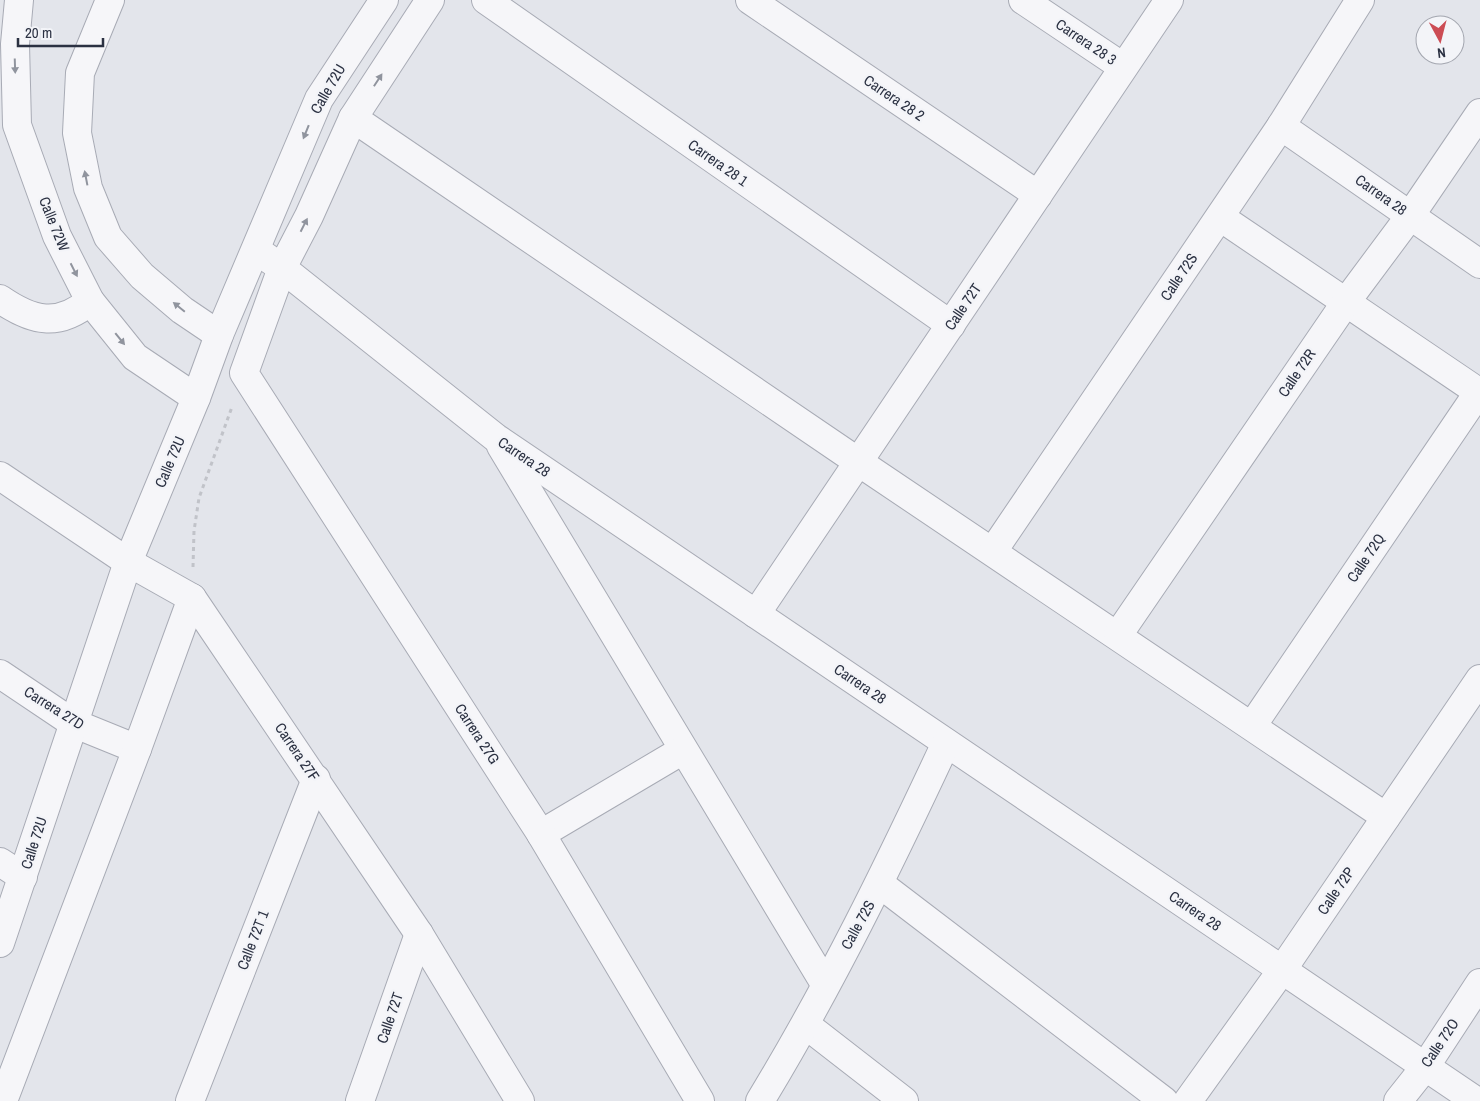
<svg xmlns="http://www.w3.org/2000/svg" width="1480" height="1101" font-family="'Archivo Narrow',sans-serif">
  <rect width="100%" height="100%" fill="#e3e5eb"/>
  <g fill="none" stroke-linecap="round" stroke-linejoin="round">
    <g stroke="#a8abb5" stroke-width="30">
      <g id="minor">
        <polyline points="19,0 15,44 17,125 57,236 90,301 135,357 196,398"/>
        <polyline points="110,0 80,73 77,133 88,188 108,237 142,276 182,310 219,335"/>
        <polyline points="486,0 951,325"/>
        <polyline points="750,0 1038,195"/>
        <polyline points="1023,0 1123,67"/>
        <polyline points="353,118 857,461 1386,817"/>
        <polyline points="1281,126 1480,264"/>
        <polyline points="1220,217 1480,393"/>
        <path d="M0,299C32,321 58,328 90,301"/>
        <polyline points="501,446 825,984"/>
        <polyline points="0,476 128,562 192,598 419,934 520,1101"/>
        <polyline points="993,551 1281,126 1360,0"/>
        <polyline points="756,614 1169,0"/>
        <polyline points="1118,635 1346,302 1410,216 1480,113"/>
        <polyline points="0,674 73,723 137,749"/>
        <polyline points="1252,726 1480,390"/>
        <polyline points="541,834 683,750"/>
        <polyline points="0,862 23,877"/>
        <polyline points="880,884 1164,1101"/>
        <polyline points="806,1025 904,1101"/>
        <polyline points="3,1101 137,749 192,598"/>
        <polyline points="190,1101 316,779"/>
        <polyline points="360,1101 419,934"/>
        <polyline points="700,1101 541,834 244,373 282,268 496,438 1476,1101"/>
        <path d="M760,1101C830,986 889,865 946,743"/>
        <polyline points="1188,1101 1282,970 1480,679"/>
        <polyline points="1398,1101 1425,1067 1480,983"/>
      </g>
    </g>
    <g stroke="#a8abb5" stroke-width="30">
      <g id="tertiary">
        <polyline points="256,250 282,268 309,216 353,118 430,0"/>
        <polyline points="0,943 128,562 196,398 219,335 319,99 384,0"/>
      </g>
    </g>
    <polyline stroke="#c1c3c9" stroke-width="3" stroke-dasharray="4 4" stroke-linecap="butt" points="193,567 194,531 199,498 232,407"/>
    <use href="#minor" stroke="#f6f6f9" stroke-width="28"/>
    <use href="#tertiary" stroke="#f6f6f9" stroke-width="28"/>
  </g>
  <defs><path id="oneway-solid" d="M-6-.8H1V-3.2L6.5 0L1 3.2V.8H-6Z" transform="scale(1.25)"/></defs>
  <g fill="#90949e">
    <use href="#oneway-solid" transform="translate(15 66) rotate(88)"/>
    <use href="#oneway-solid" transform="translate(378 80) rotate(-57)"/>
    <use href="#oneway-solid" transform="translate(306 132) rotate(112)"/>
    <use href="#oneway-solid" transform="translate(86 178) rotate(-101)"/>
    <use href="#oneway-solid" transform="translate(304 225) rotate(-63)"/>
    <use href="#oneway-solid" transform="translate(74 270) rotate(63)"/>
    <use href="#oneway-solid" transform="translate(179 307) rotate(-141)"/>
    <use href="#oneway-solid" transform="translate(120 339) rotate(51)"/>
  </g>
  <g text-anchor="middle" stroke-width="4.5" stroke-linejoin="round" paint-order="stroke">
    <g font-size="15" fill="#2b3142" stroke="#f3f4f8">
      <text transform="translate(1086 42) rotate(34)" y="5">Carrera 28 3</text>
      <text transform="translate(328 89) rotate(-60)" y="5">Calle 72U</text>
      <text transform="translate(894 98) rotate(34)" y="5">Carrera 28 2</text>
      <text transform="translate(718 163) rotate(35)" y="5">Carrera 28 1</text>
      <text transform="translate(1381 195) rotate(35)" y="5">Carrera 28</text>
      <text transform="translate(54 224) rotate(68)" y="5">Calle 72W</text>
      <text transform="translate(1179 277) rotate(-56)" y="5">Calle 72S</text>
      <text transform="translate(963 307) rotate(-56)" y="5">Calle 72T</text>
      <text transform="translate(1297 373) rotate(-56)" y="5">Calle 72R</text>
      <text transform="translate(524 457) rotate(34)" y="5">Carrera 28</text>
      <text transform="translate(170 462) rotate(-67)" y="5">Calle 72U</text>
      <text transform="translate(1366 558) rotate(-56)" y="5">Calle 72Q</text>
      <text transform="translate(860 684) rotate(34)" y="5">Carrera 28</text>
      <text transform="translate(54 708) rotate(32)" y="5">Carrera 27D</text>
      <text transform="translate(477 734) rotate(57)" y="5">Carrera 27G</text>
      <text transform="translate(297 752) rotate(56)" y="5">Carrera 27F</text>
      <text transform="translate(34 843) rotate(-72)" y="5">Calle 72U</text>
      <text transform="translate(1336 891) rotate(-56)" y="5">Calle 72P</text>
      <text transform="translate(1195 911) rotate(34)" y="5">Carrera 28</text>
      <text transform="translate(858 925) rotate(-61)" y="5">Calle 72S</text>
      <text transform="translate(253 940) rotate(-69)" y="5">Calle 72T 1</text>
      <text transform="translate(390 1018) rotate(-71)" y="5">Calle 72T</text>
      <text transform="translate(1440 1043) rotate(-56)" y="5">Calle 72O</text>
    </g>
  </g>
  <g transform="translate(1440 40) rotate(173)"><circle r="24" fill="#f3f4f8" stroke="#a3a6af"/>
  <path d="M0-4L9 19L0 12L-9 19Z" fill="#cc4c54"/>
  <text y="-8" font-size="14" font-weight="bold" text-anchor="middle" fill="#2b3142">N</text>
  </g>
  <path d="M18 38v8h85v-8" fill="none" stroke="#2b3142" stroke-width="2.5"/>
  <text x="25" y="38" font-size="15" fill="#2b3142" stroke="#f3f4f8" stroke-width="4" paint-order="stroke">20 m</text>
</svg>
